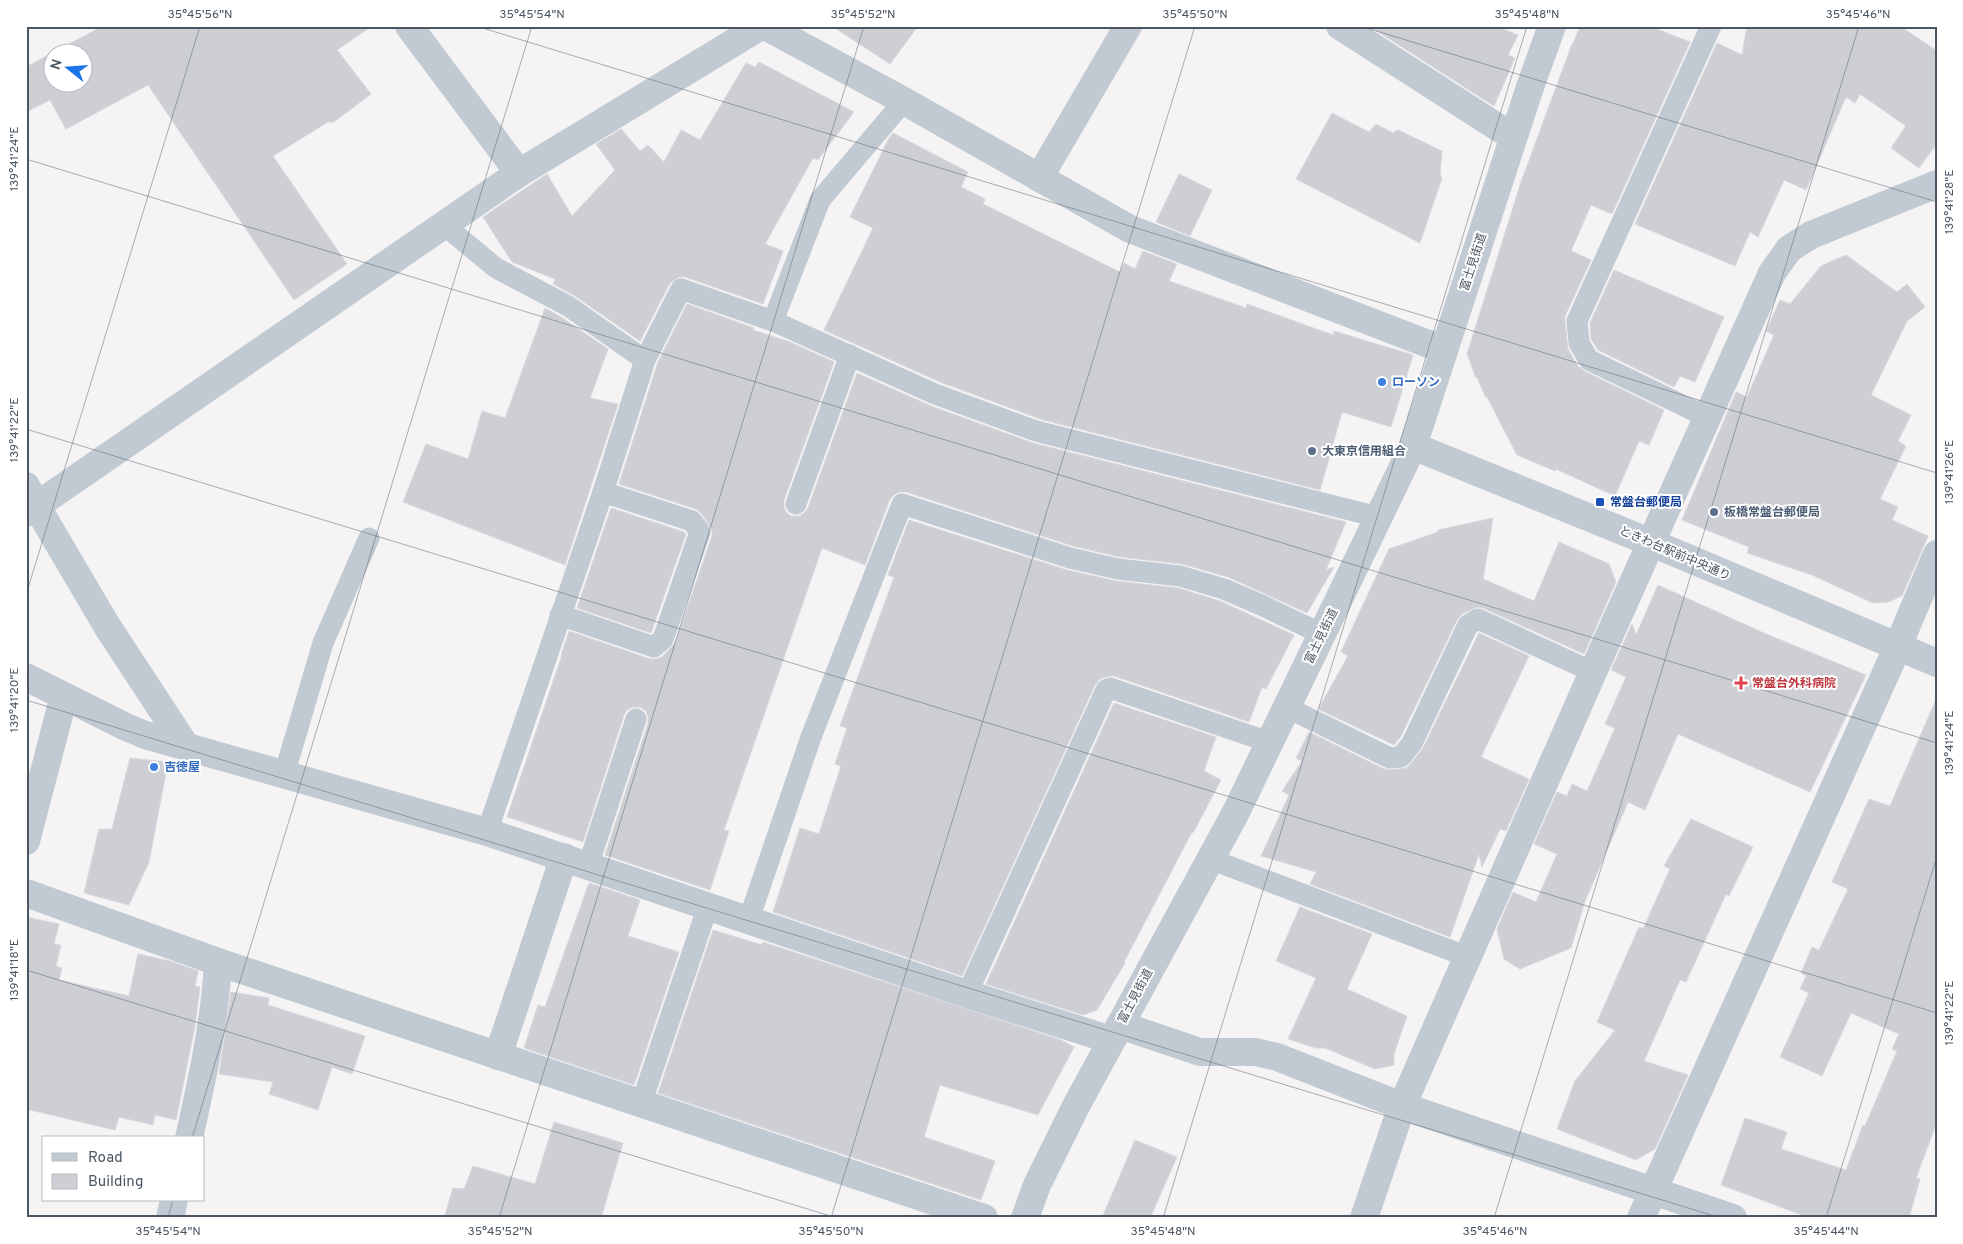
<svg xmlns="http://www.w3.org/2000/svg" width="1963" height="1244" font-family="Overpass,'Noto Sans JP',sans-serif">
  <rect width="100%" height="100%" fill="#f5f3f3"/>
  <g fill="#cdcfd5" stroke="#d7d9de">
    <polygon points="103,26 372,26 337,50 371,94 334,122 328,122 273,156 347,264 294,300 148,85 66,129 50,100 26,112 26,67 52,53 52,82 82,82 82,52 54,52"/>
    <polygon points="832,26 918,26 890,64"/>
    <polygon points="1369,26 1495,26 1518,35 1508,55 1515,58 1494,106"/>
    <polygon points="1580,26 1649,26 1690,42 1612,214 1591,205 1571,251 1591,260 1565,316 1565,322 1568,349 1578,366 1584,371 1664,410 1649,445 1639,441 1615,496 1556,469 1555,471 1517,455 1487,397 1486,398 1477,377 1476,378 1467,354 1521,182 1572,44 1573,44"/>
    <polygon points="1747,26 1900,26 1937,51 1937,147 1935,146 1919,168 1891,148 1906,126 1860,94 1855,103 1846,97 1806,190 1784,180 1758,237 1750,232 1735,266 1635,224 1717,43 1742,55"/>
    <polygon points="759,62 854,112 818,160 813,158 765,244 783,251 763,304 685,277 679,277 670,283 640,341 575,296 553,284 555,279 512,262 483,217 547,174 572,216 615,170 596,144 621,129 640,151 648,145 664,162 681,130 700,140 746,63 755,67"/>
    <polygon points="1332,113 1369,132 1376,124 1393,133 1398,130 1442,151 1440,175 1442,178 1420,243 1296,179"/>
    <polygon points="893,133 968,172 961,187 985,199 983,204 1120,272 1124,263 1135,269 1143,251 1177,264 1169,281 1246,308 1247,304 1333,335 1334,331 1413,355 1391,427 1342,412 1320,490 1040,419 940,382 824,330 873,228 850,217 889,138"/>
    <polygon points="1179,174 1212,190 1190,236 1156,222"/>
    <polygon points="1846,255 1897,292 1907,284 1925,307 1907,321 1871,395 1911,415 1898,441 1906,446 1880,499 1898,507 1892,520 1928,536 1902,596 1888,602 1873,603 1812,575 1747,553 1749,547 1682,520 1736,392 1747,397 1774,335 1766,331 1780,300 1790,304 1821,266"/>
    <polygon points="1614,270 1724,317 1695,382 1680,376 1674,387 1598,350 1591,339 1590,323"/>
    <polygon points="687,304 754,328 753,330 790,342 834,362 784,500 784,507 786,512 791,516 799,516 804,513 808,508 857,373 931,406 1033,443 1346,522 1326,570 1334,567 1307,613 1228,577 1182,564 1120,557 1073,546 906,492 899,492 894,495 890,499 865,565 822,548 724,830 729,831 710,890 605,855 648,723 648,716 646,711 640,707 633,707 627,710 624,715 583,842 507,817 562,655 561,655 569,631 650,659 656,659 662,657 675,643 712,536 712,530 702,514 696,509 619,484 658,362"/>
    <polygon points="545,308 561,317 608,349 590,398 618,404 565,565 403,502 426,444 468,459 482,411 505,418"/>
    <polygon points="611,508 684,532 686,534 651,633 577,608"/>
    <polygon points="1493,518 1483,579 1534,601 1559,542 1609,564 1616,582 1584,654 1483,608 1477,607 1462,614 1457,620 1401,736 1394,745 1320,710 1319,708 1348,656 1341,652 1389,549 1438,532 1438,530"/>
    <polygon points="909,520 1067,570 1116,581 1178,588 1220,601 1294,635 1266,689 1262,687 1249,722 1114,676 1109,676 1100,679 1095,685 962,976 773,912 800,828 819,834 841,766 835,764 847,728 840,726 894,577 888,575"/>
    <polygon points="1658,585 1766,634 1866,675 1810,792 1678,734 1645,810 1628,802 1585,901 1571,948 1520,969 1504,959 1497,929 1513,892 1536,902 1557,854 1534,844 1557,792 1567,796 1572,784 1587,791 1615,728 1605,724 1626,677 1611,670 1632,624 1636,635"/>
    <polygon points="1479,633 1529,656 1481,757 1529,779 1506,831 1500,829 1482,867 1479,854 1450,937 1310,884 1316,872 1261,856 1289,795 1282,791 1302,761 1296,758 1309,732 1384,769 1391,770 1407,768 1423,748"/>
    <polygon points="1937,697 1937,1122 1916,1178 1920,1179 1909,1218 1810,1218 1721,1185 1745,1118 1787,1132 1781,1149 1846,1170 1863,1125 1865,1126 1897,1051 1892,1049 1899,1034 1851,1013 1822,1076 1780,1057 1809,993 1800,989 1806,976 1801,973 1812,947 1819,950 1848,889 1832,882 1869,799 1890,806"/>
    <polygon points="1114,703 1216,737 1204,771 1221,780 1193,833 1192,832 1124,962 1125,963 1097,1010 1083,1015 986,984"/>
    <polygon points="130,758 168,762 149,862 129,905 84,893 99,829 112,829"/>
    <polygon points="1691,819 1753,847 1729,896 1726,894 1686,982 1680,980 1644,1061 1688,1075 1655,1149 1636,1160 1557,1129 1575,1081 1615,1030 1597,1022 1639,927 1643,929 1670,869 1664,866"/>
    <polygon points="589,883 640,900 628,936 679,952 634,1085 524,1048 538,1005 545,1007"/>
    <polygon points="1300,907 1372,934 1347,989 1407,1016 1394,1054 1394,1065 1375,1069 1325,1048 1316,1048 1288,1039 1316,978 1276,961"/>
    <polygon points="26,917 59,924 54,944 61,945 56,966 62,968 59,980 129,996 138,954 170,961 198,971 195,986 200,987 195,1026 176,1120 155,1115 153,1125 119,1117 115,1130 26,1109"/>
    <polygon points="713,930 762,945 763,942 1061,1040 1074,1047 1038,1115 940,1085 924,1137 995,1161 981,1200 658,1093"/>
    <polygon points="231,992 269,998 268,1005 365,1036 352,1074 332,1067 318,1110 269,1094 273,1082 219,1074"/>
    <polygon points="554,1122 623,1143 601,1218 444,1218 453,1188 464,1189 473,1166 535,1184"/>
    <polygon points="1135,1140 1177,1157 1150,1218 1102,1218"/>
  </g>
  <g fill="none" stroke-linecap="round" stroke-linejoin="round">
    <g stroke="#c1cad2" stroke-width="21">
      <polyline points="904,101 820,200 773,321 935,394 1036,431 1378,517"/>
      <polyline points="444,225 496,268 568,306 645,360"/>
      <polyline points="1707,417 1589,360 1579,343 1577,321 1711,26"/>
      <polyline points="796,504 850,355"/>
      <polyline points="560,615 654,647 663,639 700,532 692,521 603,492"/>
      <polyline points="1286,707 1390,758 1401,757 1412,743 1468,625 1478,619 1593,672"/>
      <polyline points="284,775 323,643 369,538"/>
      <polyline points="487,832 603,492 645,360 681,289 773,321"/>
      <polyline points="1210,859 1468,957"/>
      <polyline points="588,866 636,719"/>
      <polyline points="749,919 811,737 902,504 1070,558 1118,569 1180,576 1224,589 1261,605 1322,634"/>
      <polyline points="967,994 1106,690 1110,688 1269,742"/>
      <polyline points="641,1104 708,906"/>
    </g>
    <g stroke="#c1cad2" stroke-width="28">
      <polyline points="409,26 519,173"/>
      <polyline points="765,26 904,101 1130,229 1444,350"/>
      <polyline points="1340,26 1513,137"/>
      <polyline points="1039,178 1128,26"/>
      <polyline points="26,486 47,524 107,626 185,745"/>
      <polyline points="26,513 519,173 761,26"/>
      <polyline points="26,677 124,726 145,735 487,832 967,994 1111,1040"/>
      <polyline points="26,841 64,696"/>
      <polyline points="26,893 218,962 984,1218"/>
      <polyline points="498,1056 564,857"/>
      <path d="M189,1138C202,1080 215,1021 218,962"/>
      <polyline points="170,1218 174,1200"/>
      <polyline points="1364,1218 1402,1106 1593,672 1772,273 1789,249 1811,235 1937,184"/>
      <polyline points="1641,1218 1898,646 1937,554"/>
    </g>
    <g stroke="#c1cad2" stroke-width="28">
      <polyline points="1413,446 1652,543 1937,663"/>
      <polyline points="1120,1025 1200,1052 1256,1052 1277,1057 1402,1106 1733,1218"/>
      <polyline points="1025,1218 1037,1185 1076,1106 1235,814 1413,446 1529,90 1552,26"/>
    </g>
  </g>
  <path fill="none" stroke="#4a5661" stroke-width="1" stroke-opacity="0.45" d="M476,26L1937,473M1360,26L1937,202M26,159L1937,743M26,429L1937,1013M26,595L200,26M26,700L1721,1218M26,970L837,1218M192,1138L532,26M168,1218L173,1200M499,1218L864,26M831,1218L1195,26M1163,1218L1527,26M1494,1218L1859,26M1826,1218L1937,856"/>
  <g fill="#3f7fe0" stroke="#fff" stroke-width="2">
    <circle cx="1382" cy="382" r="5"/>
    <circle cx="154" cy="767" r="5"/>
  </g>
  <g fill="#5c6f8a" stroke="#fff" stroke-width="2">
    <circle cx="1312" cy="451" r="5"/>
    <circle cx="1714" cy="512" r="5"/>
  </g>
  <rect fill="#1a4fb4" stroke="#fff" stroke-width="2" x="1595" y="497" width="10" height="10" rx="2.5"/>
  <path fill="#e0444e" stroke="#fff" stroke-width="2" d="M1738.5 675.5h5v5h5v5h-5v5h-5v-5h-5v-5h5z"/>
  <g text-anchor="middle" stroke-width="4" stroke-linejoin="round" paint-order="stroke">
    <g font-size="12" fill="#4a5661" stroke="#fff">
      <text transform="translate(1473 262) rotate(-72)" y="4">富士見街道</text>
      <text transform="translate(1675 553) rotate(23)" y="4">ときわ台駅前中央通り</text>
      <text transform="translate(1321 636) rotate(-64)" y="4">富士見街道</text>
      <text transform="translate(1135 996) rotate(-62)" y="4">富士見街道</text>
    </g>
    <g font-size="12" font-weight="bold" fill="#366cbe" stroke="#fff" text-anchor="start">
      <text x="1392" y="386">ローソン</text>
      <text x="164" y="771">吉徳屋</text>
    </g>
    <g font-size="12" font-weight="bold" fill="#4e5e75" stroke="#fff" text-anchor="start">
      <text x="1322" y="455">大東京信用組合</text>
      <text x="1724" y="516">板橋常盤台郵便局</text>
    </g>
    <g font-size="12" font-weight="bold" fill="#164399" stroke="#fff" text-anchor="start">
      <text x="1610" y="506">常盤台郵便局</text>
    </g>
    <g font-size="12" font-weight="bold" fill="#be3a42" stroke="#fff" text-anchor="start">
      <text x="1752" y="687">常盤台外科病院</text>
    </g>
  </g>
  <rect width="1963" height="1244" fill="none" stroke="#ffffff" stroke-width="55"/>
  <rect x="42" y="1136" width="162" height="65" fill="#ffffff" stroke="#b7bbc0"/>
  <rect x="52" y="1153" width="25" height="8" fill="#c1cad2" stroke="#b7bbc0"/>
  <text x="88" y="1162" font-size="15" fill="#4a5661">Road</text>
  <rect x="52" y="1174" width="25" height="15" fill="#cdcfd5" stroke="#b7bbc0"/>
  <text x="88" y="1186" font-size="15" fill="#4a5661">Building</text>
  <g transform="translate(68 68) rotate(287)"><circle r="24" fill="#ffffff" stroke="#b7bbc0"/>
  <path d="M0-4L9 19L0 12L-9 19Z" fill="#1a73e8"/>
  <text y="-8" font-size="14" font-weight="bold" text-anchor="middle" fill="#4a5661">N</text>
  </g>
  <rect x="28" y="28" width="1908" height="1188" fill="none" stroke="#4a5661" stroke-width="2"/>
  <g font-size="12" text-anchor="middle" fill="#4a5661">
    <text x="200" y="18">35°45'56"N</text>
    <text x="532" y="18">35°45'54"N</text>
    <text x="863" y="18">35°45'52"N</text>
    <text x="1195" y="18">35°45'50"N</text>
    <text x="1527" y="18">35°45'48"N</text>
    <text x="1858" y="18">35°45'46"N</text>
    <text transform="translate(14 159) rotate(-90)" y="4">139°41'24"E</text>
    <text transform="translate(1949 202) rotate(-90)" y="4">139°41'28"E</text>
    <text transform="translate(14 430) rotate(-90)" y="4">139°41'22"E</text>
    <text transform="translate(1949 472) rotate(-90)" y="4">139°41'26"E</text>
    <text transform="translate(14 700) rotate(-90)" y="4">139°41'20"E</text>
    <text transform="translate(1949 743) rotate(-90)" y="4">139°41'24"E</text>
    <text transform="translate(14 970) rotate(-90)" y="4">139°41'18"E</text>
    <text transform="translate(1949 1013) rotate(-90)" y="4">139°41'22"E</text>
    <text x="168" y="1235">35°45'54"N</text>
    <text x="500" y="1235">35°45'52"N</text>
    <text x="831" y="1235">35°45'50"N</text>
    <text x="1163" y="1235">35°45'48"N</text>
    <text x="1495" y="1235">35°45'46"N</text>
    <text x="1826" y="1235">35°45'44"N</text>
  </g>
</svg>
